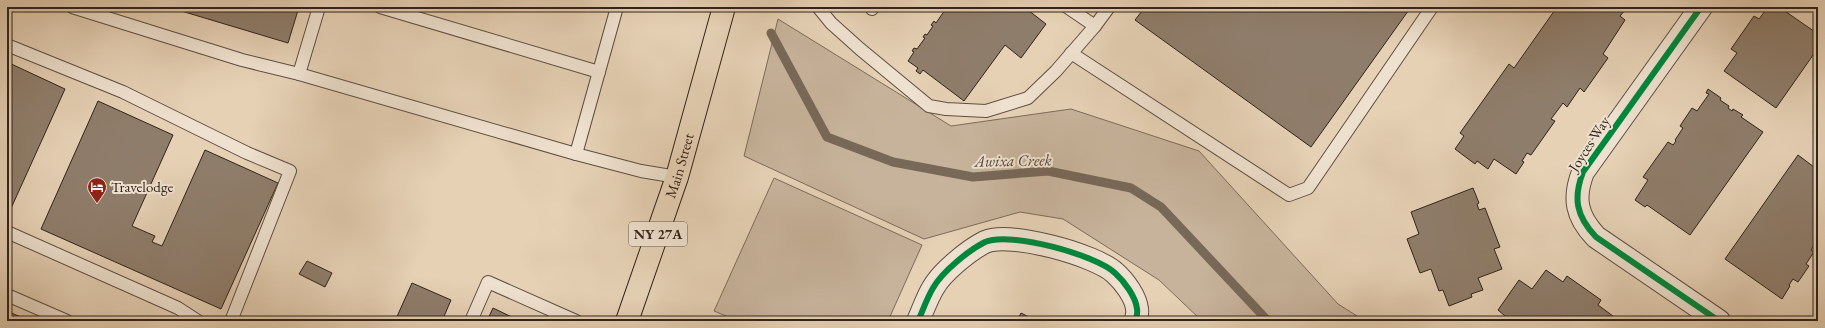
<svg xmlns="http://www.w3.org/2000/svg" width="1825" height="328" font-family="'EB Garamond',serif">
  <rect width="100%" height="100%" fill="#e6d1b5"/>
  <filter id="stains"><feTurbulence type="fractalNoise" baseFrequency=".005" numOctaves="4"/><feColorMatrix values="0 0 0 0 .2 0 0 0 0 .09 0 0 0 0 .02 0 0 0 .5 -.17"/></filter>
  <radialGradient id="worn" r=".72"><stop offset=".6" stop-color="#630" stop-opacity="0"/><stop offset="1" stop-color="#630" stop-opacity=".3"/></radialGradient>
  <g fill="#c7b39b" stroke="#7c6b5b">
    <polygon points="778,19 951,126 1071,109 1199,151 1338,304 1365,321 1202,321 1159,280 1063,219 1020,212 924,239 744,156"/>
    <polygon points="774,178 922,245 888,321 738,321 714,311"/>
  </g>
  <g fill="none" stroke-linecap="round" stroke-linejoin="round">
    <polyline stroke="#786858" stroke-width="9" points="771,33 827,137 893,162 973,177 1048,171 1131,188 1161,207 1268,321"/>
  </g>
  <g fill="#8f7d6b" stroke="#31231b">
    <polygon points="168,7 299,7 288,43"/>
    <polygon points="947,7 1024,7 1046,24 1021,58 1005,45 964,101 923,70 920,74 916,71 918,68 908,61 914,52 912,51 914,48 917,49 925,38 923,37 925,34 927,35 933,26 931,25 934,21 936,23"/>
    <polygon points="1145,7 1411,7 1311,147 1135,20"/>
    <polygon points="1557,7 1631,7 1628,10 1626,9 1620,16 1625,20 1603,54 1608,58 1584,92 1580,88 1567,107 1563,103 1551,119 1555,121 1531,155 1527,153 1522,161 1524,162 1516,174 1494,159 1488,169 1477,161 1475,164 1455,149 1464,136 1460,133 1509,64 1514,68"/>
    <polygon points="1768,7 1779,7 1818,34 1818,48 1776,108 1724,71 1737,53 1731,49 1754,16 1759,19"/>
    <polygon points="7,62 65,89 8,215 7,214"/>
    <polygon points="1708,89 1721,98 1720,100 1729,106 1728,108 1732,111 1733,109 1743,115 1741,117 1763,132 1690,235 1647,205 1645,207 1635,200 1648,180 1643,177 1668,142 1673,145 1676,141 1675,140 1683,128 1680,126 1692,108 1697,111 1709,94 1706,93"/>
    <polygon points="98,101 173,135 132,226 155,236 152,242 162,246 205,150 278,183 221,309 41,229"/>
    <polygon points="1818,125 1818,137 1813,133"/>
    <polygon points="1798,155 1818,170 1818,246 1815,244 1811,250 1814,252 1806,264 1809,266 1798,282 1793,279 1789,285 1790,286 1782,299 1725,259"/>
    <polygon points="1473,188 1479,203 1477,204 1479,210 1485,208 1500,247 1494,249 1502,269 1478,278 1483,290 1471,294 1472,297 1449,306 1443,290 1439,291 1431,269 1420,273 1407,239 1419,234 1411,212"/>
    <polygon points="307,261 332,273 325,287 299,274"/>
    <polygon points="1546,270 1563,282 1567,276 1601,300 1598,305 1617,319 1615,321 1511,321 1498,310 1519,280 1532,289"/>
    <polygon points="412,283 451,300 442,321 395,321"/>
    <polygon points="493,308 520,321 487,321"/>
    <polygon points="7,311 30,321 7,321"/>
    <polygon points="1021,313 1037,321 1017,321"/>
  </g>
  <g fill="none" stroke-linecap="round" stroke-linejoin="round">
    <g stroke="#5e4e42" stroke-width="14">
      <g id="service">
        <polyline points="72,7 242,60 299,74"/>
        <polyline points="319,7 299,74 576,154 641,171 677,177"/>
        <polyline points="380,7 599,72"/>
        <polyline points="818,7 831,23 860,49 929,106 946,109 986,111 1028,98 1056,71 1095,26 1109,7"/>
        <polyline points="1067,7 1095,26"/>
        <polyline points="872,9 873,7"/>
        <polyline points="7,45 123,92 247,153 290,171 231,321"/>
        <polyline points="1071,53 1289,195 1308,188 1432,7"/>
        <polyline points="576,154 617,7"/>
        <polyline points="7,232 178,308 198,321"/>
        <polyline points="7,295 67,321"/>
        <polyline points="471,321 488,282 576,321"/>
      </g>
    </g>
    <g stroke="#5e4e42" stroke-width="24">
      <g id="minor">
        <path d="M1701,7L1583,172C1573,198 1576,216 1596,237L1719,321"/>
        <path d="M918,321C923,310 927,298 933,288C942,272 969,250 985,242C1010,231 1096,255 1115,273C1124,281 1136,297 1137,309C1138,313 1136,317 1136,321"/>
      </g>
    </g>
    <g stroke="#31231b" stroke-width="24">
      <g id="primary">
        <path id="s1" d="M627,321L677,177L724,7"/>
      </g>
    </g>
    <use href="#service" stroke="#efe1cf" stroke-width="12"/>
    <use href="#minor" stroke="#efe1cf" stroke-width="22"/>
    <use href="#primary" stroke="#e6d1b5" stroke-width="22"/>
    <g stroke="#efe1cf" stroke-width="8">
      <g id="cycleway">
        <path d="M1701,7L1583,172C1573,198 1576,216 1596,237L1719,321"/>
        <path d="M918,321C923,310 927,298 933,288C942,272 969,250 985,242C1010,231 1096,255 1115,273C1124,281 1136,297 1137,309C1138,313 1136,317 1136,321"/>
      </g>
    </g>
    <use href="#cycleway" stroke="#00873e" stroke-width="6"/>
  </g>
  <defs>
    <g id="hotel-pin" transform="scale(1)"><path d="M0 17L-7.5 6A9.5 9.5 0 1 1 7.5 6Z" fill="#8f2418" stroke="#efe1cf"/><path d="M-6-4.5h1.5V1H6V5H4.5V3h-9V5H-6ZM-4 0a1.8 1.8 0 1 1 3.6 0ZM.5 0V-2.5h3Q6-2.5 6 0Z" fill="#fff"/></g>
  </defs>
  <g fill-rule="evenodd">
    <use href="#hotel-pin" x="97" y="187"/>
  </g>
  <g text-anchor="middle" stroke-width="4" stroke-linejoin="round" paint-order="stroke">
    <rect fill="#efe1cf" stroke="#6a5c51" stroke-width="1" x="629" y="222" width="58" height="24" rx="3"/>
    <g font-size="14" font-weight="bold" fill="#31231b">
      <text x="658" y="239">NY 27A</text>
    </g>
    <g font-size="15" fill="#31231b" stroke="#efe1cf">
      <text transform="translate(1589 144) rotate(-57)" y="5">Joyces Way</text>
      <text dy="5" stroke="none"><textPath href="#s1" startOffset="164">Main Street</textPath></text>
    </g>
    <g font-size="15" fill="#31231b" stroke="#efe1cf" text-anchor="start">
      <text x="111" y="192">Travelodge</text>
    </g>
    <g font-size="16" font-style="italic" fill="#55463a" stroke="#efe1cf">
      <text transform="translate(1013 160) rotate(-1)" y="6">Awixa Creek</text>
    </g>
  </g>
  <rect width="1825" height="328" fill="none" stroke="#e6d1b5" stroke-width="24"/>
  <rect x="8" y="8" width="1809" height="312" fill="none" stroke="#31231b" stroke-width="2"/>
  <rect x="12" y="12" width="1801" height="304" fill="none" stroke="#31231b"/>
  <rect width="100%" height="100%" filter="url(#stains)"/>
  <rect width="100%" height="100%" fill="url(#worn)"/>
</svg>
